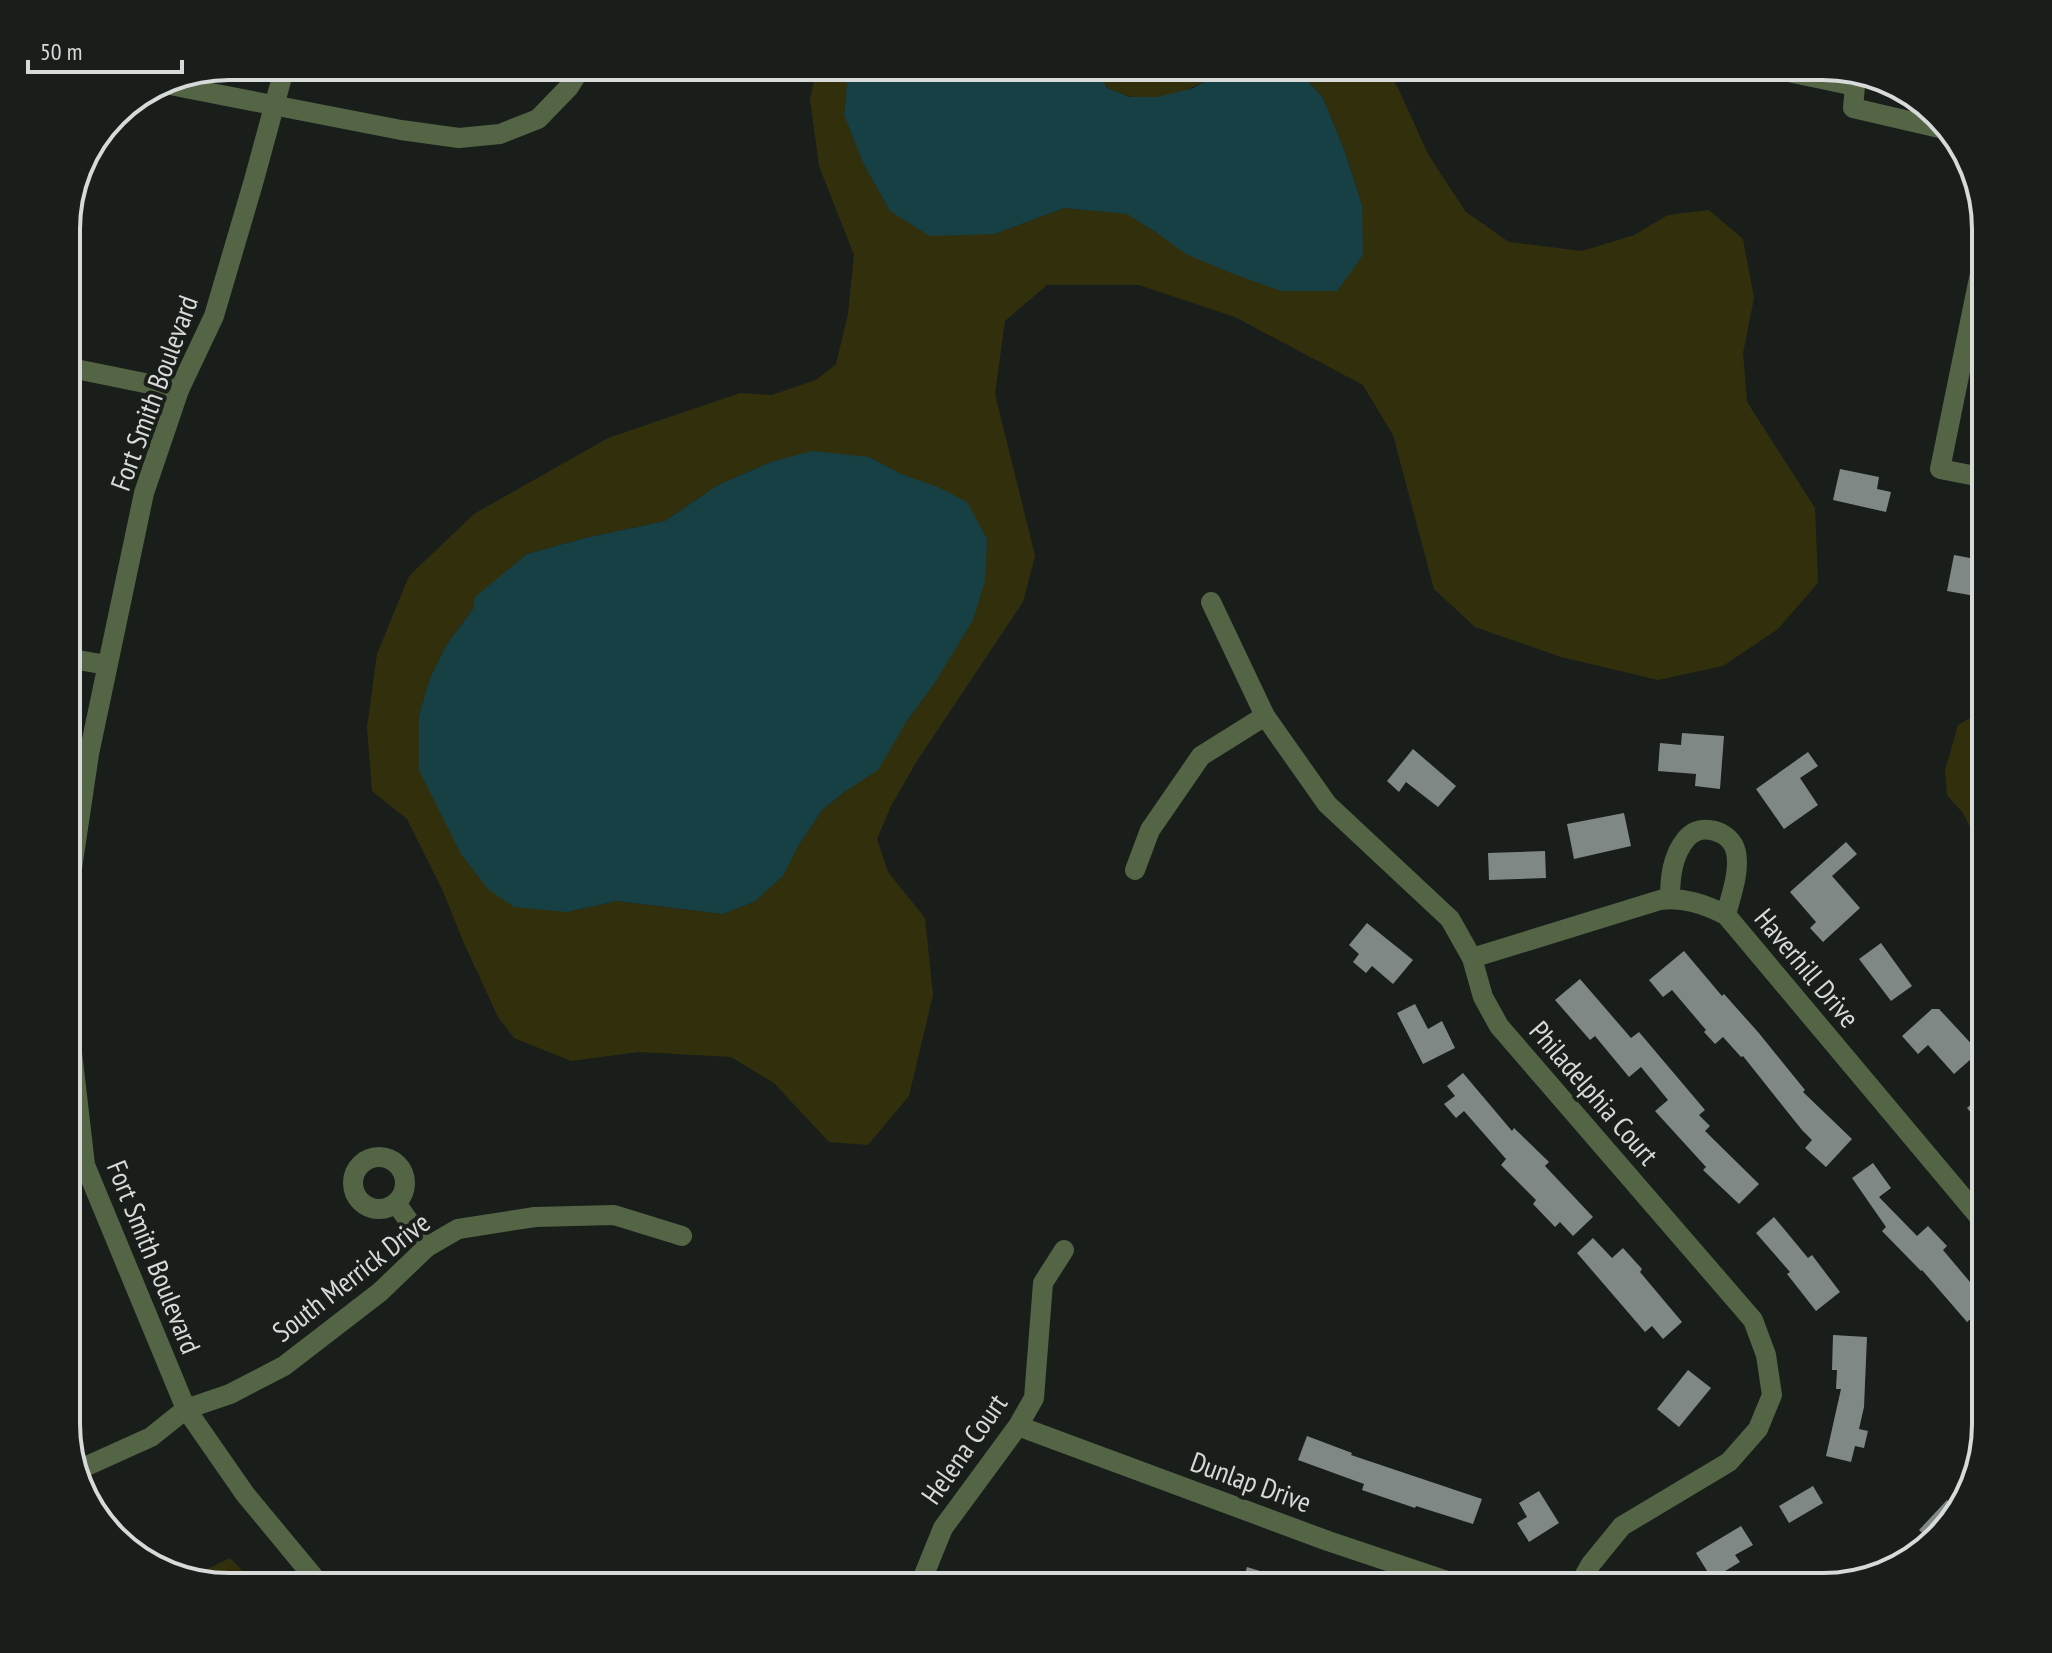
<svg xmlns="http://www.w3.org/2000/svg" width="2052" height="1653" font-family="'PT Sans Narrow',sans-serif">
  <rect width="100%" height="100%" fill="#191e1b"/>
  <g fill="#32300c" fill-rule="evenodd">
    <path d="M817,66H849L844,115L864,165L890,211L995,234L1064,208L1128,214L1157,233L1362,205L1345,152L1323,98L1294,66H1384L1398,88L1429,156L1466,212L1509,242L1582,251L1634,235L1668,215L1709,210L1743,239L1754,298L1743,353L1747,402L1815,508L1818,583L1778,629L1723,666L1658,680L1561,657L1475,627L1434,589L1393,435L1363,385L1235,317L1139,285H1047L1005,321L995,394L1035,556L1023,602L915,764L891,806L877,839L888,872L925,918L933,995L909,1096L868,1145L829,1142L774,1083L731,1057L639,1052L571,1061L514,1038L498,1017L463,941L442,889L407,819L372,791L367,727L377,654L409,576L474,514L608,438L740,393L772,395L816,380L836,364L848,314L854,255L819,166L810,99ZM869,457L901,474L934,684L906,722L847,790L823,809L797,848L782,876L754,902L723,914L617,901L567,912L419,715L430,678L447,644L473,609L504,574L527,554L585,538L665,521L718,485L771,462Z"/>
    <path d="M1097,66H1245C1206,76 1165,111 1123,94C1117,92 1110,90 1106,86C1102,81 1099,74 1096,69Z"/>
    <polygon points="1986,709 1986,749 1974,801 1986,860 1986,881 1976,839 1963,813 1947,795 1945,771 1958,725"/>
    <polygon points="230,1558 258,1587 229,1587 185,1580"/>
  </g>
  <g fill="#164044">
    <polygon points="849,66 1097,66 1096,70 1107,88 1130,97 1158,97 1193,88 1215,76 1242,67 1294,66 1323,98 1345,152 1362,205 1363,255 1337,291 1281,291 1228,272 1186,254 1157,233 1127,214 1064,208 995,234 930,236 890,211 864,165 844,115"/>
    <polygon points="812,451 869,457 901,474 938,487 967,502 987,539 985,581 973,620 934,684 906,722 878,770 847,790 823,809 797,848 783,876 754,902 723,914 617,901 567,912 514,907 488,889 461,854 419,770 419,715 430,678 447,644 473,609 475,597 527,554 585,538 665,521 718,485 771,462"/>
  </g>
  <g fill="#808886">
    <polygon points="1840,469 1879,477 1877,489 1891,492 1886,512 1833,500"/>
    <polygon points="1954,555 1986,561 1986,598 1947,591"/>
    <polygon points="1682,733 1724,736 1720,789 1695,786 1696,774 1658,771 1660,743 1681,745"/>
    <polygon points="1413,749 1456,786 1438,807 1406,782 1399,792 1387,781"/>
    <polygon points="1808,752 1818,766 1800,778 1818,805 1784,829 1756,789"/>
    <polygon points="1624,813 1631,846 1574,859 1567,824"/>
    <polygon points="1846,842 1857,854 1832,876 1860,908 1823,942 1810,928 1816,922 1790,892"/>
    <polygon points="1545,851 1546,878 1489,880 1488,853"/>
    <polygon points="1367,923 1413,960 1393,984 1372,966 1366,973 1353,962 1359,954 1349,945"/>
    <polygon points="1881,943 1912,986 1891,1001 1859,959"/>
    <polygon points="1684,951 1722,996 1724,994 1758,1032 1805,1090 1803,1092 1852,1139 1826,1167 1805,1148 1812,1140 1802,1130 1743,1056 1741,1057 1723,1037 1715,1044 1704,1032 1706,1030 1672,990 1663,997 1649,980"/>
    <polygon points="1580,979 1631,1038 1639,1032 1705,1110 1699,1115 1710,1126 1705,1131 1759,1184 1739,1204 1703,1170 1706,1167 1655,1111 1668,1100 1641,1067 1629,1077 1595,1036 1590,1040 1555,1000"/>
    <polygon points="1415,1004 1428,1029 1442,1021 1455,1048 1423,1064 1397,1013"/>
    <polygon points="1932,1009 1939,1009 1979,1052 1954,1074 1928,1045 1918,1054 1902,1036"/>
    <polygon points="1463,1073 1512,1131 1514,1128 1549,1162 1545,1166 1593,1217 1573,1236 1560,1222 1555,1227 1533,1204 1536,1200 1501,1165 1506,1159 1464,1111 1456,1118 1444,1104 1455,1096 1447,1086"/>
    <polygon points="1986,1092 1986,1130 1967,1108"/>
    <polygon points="1873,1163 1891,1188 1879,1197 1917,1236 1928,1226 1947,1246 1943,1250 1986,1301 1986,1335 1974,1316 1967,1322 1922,1270 1921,1271 1882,1231 1886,1227 1852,1178"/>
    <polygon points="1774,1217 1808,1258 1812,1255 1840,1292 1816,1311 1787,1274 1790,1272 1756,1233"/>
    <polygon points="1593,1238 1612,1258 1623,1248 1642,1269 1640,1272 1682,1322 1663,1339 1652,1326 1645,1332 1577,1253"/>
    <polygon points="1833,1335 1867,1337 1864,1407 1859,1429 1868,1431 1864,1448 1855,1446 1851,1462 1826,1456 1841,1389 1836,1389 1837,1370 1832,1370"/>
    <polygon points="1688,1370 1711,1388 1679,1427 1657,1409"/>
    <polygon points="1307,1436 1352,1453 1351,1455 1482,1499 1473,1524 1416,1506 1415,1508 1362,1490 1364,1484 1298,1460"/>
    <polygon points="1813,1486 1823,1503 1789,1523 1779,1506"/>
    <polygon points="1539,1491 1559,1523 1529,1542 1517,1523 1527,1517 1519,1503"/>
    <polygon points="1947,1500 1958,1511 1946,1531 1932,1542 1919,1530"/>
    <polygon points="1741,1526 1753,1545 1735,1555 1740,1562 1712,1579 1696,1553"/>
    <polygon points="1247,1567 1298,1583 1297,1587 1241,1587"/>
  </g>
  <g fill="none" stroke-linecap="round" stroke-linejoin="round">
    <polyline stroke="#7f8380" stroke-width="4" stroke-dasharray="8 4" stroke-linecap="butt" points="260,1587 263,1585 271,1587"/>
    <g stroke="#546546" stroke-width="20">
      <polyline points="285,66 254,180 214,316 179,390 144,493 89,754 67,902 71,1044 85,1165 186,1409 245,1494 322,1587"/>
      <polyline points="1760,66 1855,86 1853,108 1948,130"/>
      <polyline points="160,83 401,130 459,138 500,134 538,119 569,87 582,66"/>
      <polyline points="66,367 179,390"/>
      <polyline points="1986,478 1940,469 1986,244"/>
      <polyline points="1211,602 1265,716 1327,804 1450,919 1472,958 1483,997 1499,1026 1753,1320 1766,1355 1772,1395 1758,1429 1729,1462 1622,1526 1591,1564 1578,1587"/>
      <polyline points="66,658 107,665"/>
      <polyline points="1135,870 1150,830 1201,756 1265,716"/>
      <path d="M1670,899C1670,878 1672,856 1686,839C1701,821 1731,831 1736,852C1740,872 1731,895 1726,915"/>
      <path d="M1472,958L1660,900C1684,897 1704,904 1726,915L1986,1225"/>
      <circle cx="379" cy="1183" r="26"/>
      <polyline points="396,1203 427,1247"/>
      <polyline points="1018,1426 1328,1541 1465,1587"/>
      <polyline points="76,1468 89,1465 151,1437 186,1409 230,1394 284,1366 380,1292 427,1247 458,1229 535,1217 614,1215 682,1236"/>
      <polyline points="919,1587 943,1528 1018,1426 1034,1398 1043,1283 1064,1250"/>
    </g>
  </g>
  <g text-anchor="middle" stroke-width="8" stroke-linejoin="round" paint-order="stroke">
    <g font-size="28" fill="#d7dad8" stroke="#191e1b">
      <text transform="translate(154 393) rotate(-70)" y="10">Fort Smith Boulevard</text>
      <text transform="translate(1807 968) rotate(50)" y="10">Haverhill Drive</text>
      <text transform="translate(1594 1093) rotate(49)" y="10">Philadelphia Court</text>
      <text transform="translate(154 1257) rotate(68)" y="10">Fort Smith Boulevard</text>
      <text transform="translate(351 1277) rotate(-38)" y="10">South Merrick Drive</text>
      <text transform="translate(964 1449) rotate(-55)" y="10">Helena Court</text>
      <text transform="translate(1251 1482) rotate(20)" y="10">Dunlap Drive</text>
    </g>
  </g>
  <path d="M0 0H2052V1653H0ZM229 80H1823A149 149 0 0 1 1972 229V1424A149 149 0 0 1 1823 1573H229A149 149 0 0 1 80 1424V229A149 149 0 0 1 229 80Z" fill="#191e1b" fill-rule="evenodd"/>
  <path fill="none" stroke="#d7dad8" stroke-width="4" d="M229 80H1823A149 149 0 0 1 1972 229V1424A149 149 0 0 1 1823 1573H229A149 149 0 0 1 80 1424V229A149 149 0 0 1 229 80Z"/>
  <path d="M28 60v12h154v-12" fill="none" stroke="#d7dad8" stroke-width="4"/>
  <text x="40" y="60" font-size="24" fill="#d7dad8" stroke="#191e1b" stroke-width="6" paint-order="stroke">50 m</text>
</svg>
